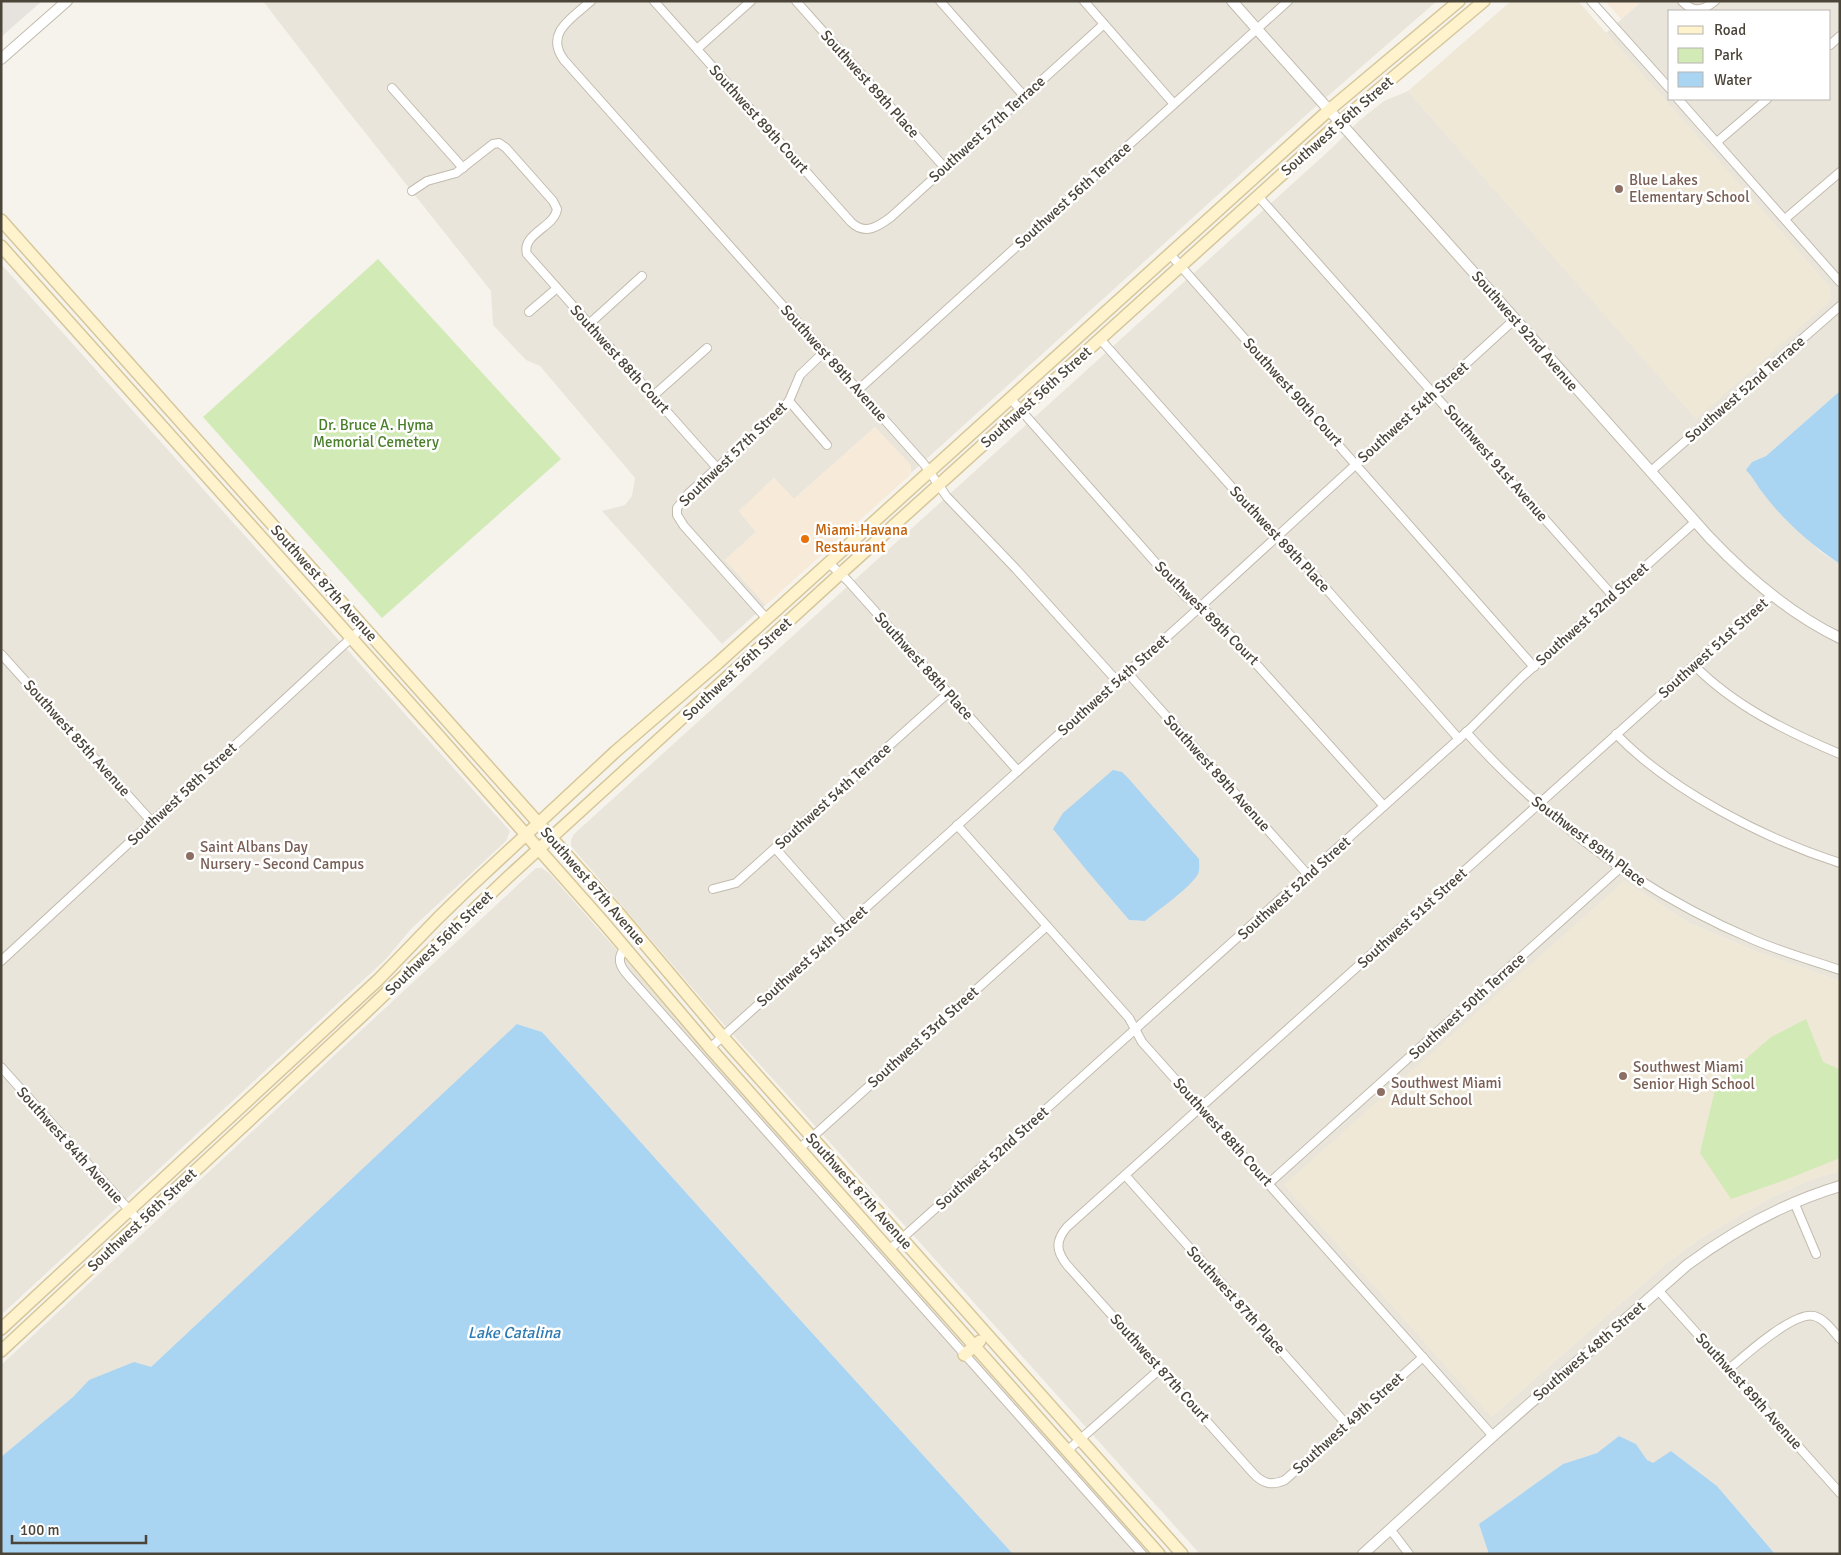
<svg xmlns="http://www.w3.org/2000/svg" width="1841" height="1555" font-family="Signika,sans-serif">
  <rect width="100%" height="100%" fill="#f6f3ec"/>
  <g fill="#eae5da" fill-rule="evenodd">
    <polygon points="263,1 1437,1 1306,115 911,473 911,469 875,427 794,499 774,478 739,511 756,532 725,560 766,605 722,644 602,511 625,505 632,496 635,478 540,366 526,360 493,325 491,291 336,96"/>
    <path d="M1642,1H1840V391L1766,456L1752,462L1754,477L1762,492L1791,524L1821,552L1840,564V981L1757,952L1689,923L1624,881L1491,1417L1670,1260L1707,1234L1768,1199L1814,1178L1840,1171V1554H1775L1717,1486L1671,1451L1653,1464L1647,1460L1636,1444L1619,1436L1597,1453L1563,1464L1490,1516L1489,1554H1200L718,1018L571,846V840L574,834L1332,148L1360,120L1384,101L1408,91L1696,418L1829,287L1606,33ZM1670,11H1830V99H1670ZM1054,829L1185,888L1145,921L1129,920L1088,872Z"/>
    <polygon points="1,264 510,831 506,841 411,929 386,959 1,1315"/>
    <polygon points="536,868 542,868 549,873 959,1340 1151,1554 1013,1554 793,1312 542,1032 518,1024 151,1367 89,1380 73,1397 1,1457 1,1365"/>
  </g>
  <g fill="#f7ead8">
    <polygon points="1605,1 1642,1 1621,19"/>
    <polygon points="875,427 911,465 910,475 766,605 725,560 756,532 739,511 774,478 794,499"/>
  </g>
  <polygon fill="#e6e2dd" points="1,1 42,1 1,37"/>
  <g fill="#efe8d6">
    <polygon points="1511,1 1578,1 1830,287 1831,297 1829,302 1696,419 1408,91"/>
    <polygon points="1624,881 1689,923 1757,952 1840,981 1840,1171 1814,1178 1768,1199 1707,1234 1670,1260 1491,1417 1284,1185"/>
  </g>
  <g fill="#d2eab5">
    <polygon points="378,259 561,459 382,618 203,417"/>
    <polygon points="1806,1019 1823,1062 1839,1069 1840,1072 1840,1158 1785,1180 1731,1199 1700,1153 1716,1085 1771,1037"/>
  </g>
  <g fill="#a9d4f2">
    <path d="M1840,391V564C1811,545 1783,520 1762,492C1756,484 1753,477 1746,470L1752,462L1766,456Z"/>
    <path d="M1113,770L1122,772L1128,778L1199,859C1199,864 1200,869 1198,874C1191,887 1157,911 1145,921L1129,920L1088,872L1053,829L1063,813Z"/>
    <polygon points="517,1024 542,1032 793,1312 1013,1554 1,1554 1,1457 73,1397 89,1380 134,1362 151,1367"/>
    <polygon points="1619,1436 1636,1444 1647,1460 1653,1463 1671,1451 1717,1486 1775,1554 1489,1554 1479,1524 1563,1464 1597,1453"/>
  </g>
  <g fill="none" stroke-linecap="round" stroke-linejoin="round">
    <g stroke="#c2bbae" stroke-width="10">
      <g id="minor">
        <path d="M591,1C572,18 544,33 564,60L924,464L947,497L1016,569L1117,681"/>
        <path d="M654,1L851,222C865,236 879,226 891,217L1104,24"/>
        <polyline points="796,1 945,168"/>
        <polyline points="940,1 1024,96"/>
        <polyline points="1084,1 1174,104"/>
        <polyline points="1591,1 1670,89"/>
        <path d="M1682,1C1693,13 1703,11 1715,1"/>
        <polyline points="1830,45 1840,36"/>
        <polyline points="697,49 751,1"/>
        <polyline points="392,88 463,168"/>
        <polyline points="1678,99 1840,282"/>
        <polyline points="1717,142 1767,99"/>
        <path d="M412,191L427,181L456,173L493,144L499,143L506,148L553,201L557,209C555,227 521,234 527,254L717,468"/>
        <polyline points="1258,196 1613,596"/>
        <polyline points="1785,219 1840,172"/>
        <polyline points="1170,254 1534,667"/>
        <polyline points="529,312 557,288"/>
        <polyline points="589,324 642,276"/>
        <polyline points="1100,339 1261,520 1291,549 1459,739"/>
        <polyline points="858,390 1288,1"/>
        <polyline points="653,396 707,348"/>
        <polyline points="1010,398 1186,597 1214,617 1384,806"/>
        <polyline points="789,401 827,445"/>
        <polyline points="1650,472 1840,306"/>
        <polyline points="829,563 848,581 1018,771"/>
        <polyline points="767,619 684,526 677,515 677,508 688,494 780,411 789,401 800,375 824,352"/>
        <polyline points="1,654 152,822"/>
        <path d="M1694,665C1734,706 1788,732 1840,754"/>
        <polyline points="1127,672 1308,875"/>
        <path d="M1466,732C1546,821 1643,893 1754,940C1782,952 1811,960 1840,970"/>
        <path d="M1616,734C1671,791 1765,839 1840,863"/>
        <polyline points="957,825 1129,1018 1142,1042 1493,1436"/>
        <polyline points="775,848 845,927"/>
        <polyline points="713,889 736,883 948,693"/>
        <path d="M625,948C611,964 629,975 639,988L1142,1554"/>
        <polyline points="1,961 363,627"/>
        <polyline points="710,1048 1189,617 1515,319"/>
        <polyline points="1,1067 140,1222"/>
        <polyline points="799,1149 1047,926"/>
        <polyline points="1125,1175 1347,1425"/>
        <polyline points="1268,1184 1620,868"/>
        <polyline points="1794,1202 1816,1254"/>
        <polyline points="889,1250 1471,728 1522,677 1695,522"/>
        <polyline points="1658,1290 1840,1493"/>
        <path d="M1423,1357L1285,1480C1272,1486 1263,1484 1253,1473L1067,1265C1056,1251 1055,1241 1067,1227L1772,595"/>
        <path d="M1729,1369C1744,1356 1794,1311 1814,1316C1825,1319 1833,1331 1840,1339"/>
        <polyline points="1068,1450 1160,1369"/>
        <polyline points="1390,1529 1409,1554"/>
      </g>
    </g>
    <g stroke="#c2bbae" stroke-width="12">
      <g id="tertiary">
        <path d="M1232,1L1709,537C1747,577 1790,614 1840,638"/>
        <polyline points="1,59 67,1"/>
        <path d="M1363,1554L1493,1436L1687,1265C1734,1230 1784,1203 1840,1186"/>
      </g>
    </g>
    <g stroke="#d6c79b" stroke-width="14">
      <g id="secondary">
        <polyline points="1,220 622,917 723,1037 1182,1554"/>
        <polyline points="1,246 438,735 604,923 710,1048 1159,1554"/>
        <polyline points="1,1329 378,980 438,918 473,884 615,752 718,663 1329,110 1459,1"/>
        <polyline points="1,1351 365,1013 507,878 840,574 1340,122 1484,1"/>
        <polyline points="964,1355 980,1341"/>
      </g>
    </g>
    <use href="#minor" stroke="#fff" stroke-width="8"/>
    <use href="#tertiary" stroke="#fff" stroke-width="10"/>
    <use href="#secondary" stroke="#fff3cd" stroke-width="11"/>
  </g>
  <g fill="#8d6e63" stroke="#fff" stroke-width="2">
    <circle cx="1619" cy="189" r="5"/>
    <circle cx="190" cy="856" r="5"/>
    <circle cx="1623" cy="1076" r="5"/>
    <circle cx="1381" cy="1092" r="5"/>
  </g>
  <circle fill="#e8710a" stroke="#fff" stroke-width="2" cx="805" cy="539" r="5"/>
  <g text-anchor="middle" stroke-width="5" stroke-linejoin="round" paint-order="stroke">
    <g font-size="15" fill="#4b4439" stroke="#fff">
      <text transform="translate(870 84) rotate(48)" y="5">Southwest 89th Place</text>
      <text transform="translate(759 119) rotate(48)" y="5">Southwest 89th Court</text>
      <text transform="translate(1337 126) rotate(-41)" y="5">Southwest 56th Street</text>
      <text transform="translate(987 129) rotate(-42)" y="5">Southwest 57th Terrace</text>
      <text transform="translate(1073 195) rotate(-42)" y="5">Southwest 56th Terrace</text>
      <text transform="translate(1525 331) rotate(49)" y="5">Southwest 92nd Avenue</text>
      <text transform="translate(620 359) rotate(48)" y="5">Southwest 88th Court</text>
      <text transform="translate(834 363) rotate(48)" y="5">Southwest 89th Avenue</text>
      <text transform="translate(1745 389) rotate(-41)" y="5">Southwest 52nd Terrace</text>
      <text transform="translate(1293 392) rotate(48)" y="5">Southwest 90th Court</text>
      <text transform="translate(1036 397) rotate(-42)" y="5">Southwest 56th Street</text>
      <text transform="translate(1413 412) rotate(-42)" y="5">Southwest 54th Street</text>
      <text transform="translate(733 454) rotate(-44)" y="5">Southwest 57th Street</text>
      <text transform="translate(1496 463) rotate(49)" y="5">Southwest 91st Avenue</text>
      <text transform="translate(1280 539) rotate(47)" y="5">Southwest 89th Place</text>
      <text transform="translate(324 583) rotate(48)" y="5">Southwest 87th Avenue</text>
      <text transform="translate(1207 613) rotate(45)" y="5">Southwest 89th Court</text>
      <text transform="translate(1592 614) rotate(-42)" y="5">Southwest 52nd Street</text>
      <text transform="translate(1713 648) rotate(-42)" y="5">Southwest 51st Street</text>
      <text transform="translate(924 666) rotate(48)" y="5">Southwest 88th Place</text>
      <text transform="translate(737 669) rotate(-43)" y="5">Southwest 56th Street</text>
      <text transform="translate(1113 685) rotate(-42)" y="5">Southwest 54th Street</text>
      <text transform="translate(77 738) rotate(48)" y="5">Southwest 85th Avenue</text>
      <text transform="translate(1217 773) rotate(48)" y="5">Southwest 89th Avenue</text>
      <text transform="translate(182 794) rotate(-43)" y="5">Southwest 58th Street</text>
      <text transform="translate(833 796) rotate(-42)" y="5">Southwest 54th Terrace</text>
      <text transform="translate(1589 841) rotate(37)" y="5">Southwest 89th Place</text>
      <text transform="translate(593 886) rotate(49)" y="5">Southwest 87th Avenue</text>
      <text transform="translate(1294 888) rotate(-42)" y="5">Southwest 52nd Street</text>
      <text transform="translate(1412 918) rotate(-42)" y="5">Southwest 51st Street</text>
      <text transform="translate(439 943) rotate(-44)" y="5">Southwest 56th Street</text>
      <text transform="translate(812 956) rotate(-42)" y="5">Southwest 54th Street</text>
      <text transform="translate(1467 1006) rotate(-42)" y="5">Southwest 50th Terrace</text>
      <text transform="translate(923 1037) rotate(-42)" y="5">Southwest 53rd Street</text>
      <text transform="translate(1223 1132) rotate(48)" y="5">Southwest 88th Court</text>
      <text transform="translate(70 1145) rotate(48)" y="5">Southwest 84th Avenue</text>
      <text transform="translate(992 1158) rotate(-42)" y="5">Southwest 52nd Street</text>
      <text transform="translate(859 1191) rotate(48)" y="5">Southwest 87th Avenue</text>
      <text transform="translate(142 1220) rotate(-43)" y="5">Southwest 56th Street</text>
      <text transform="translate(1236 1300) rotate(48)" y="5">Southwest 87th Place</text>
      <text transform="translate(1589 1351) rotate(-41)" y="5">Southwest 48th Street</text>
      <text transform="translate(1160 1368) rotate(48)" y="5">Southwest 87th Court</text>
      <text transform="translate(1749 1391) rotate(48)" y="5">Southwest 89th Avenue</text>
      <text transform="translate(1348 1423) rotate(-42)" y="5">Southwest 49th Street</text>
    </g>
    <g font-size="15" fill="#785e54" stroke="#fff" text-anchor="start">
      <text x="1629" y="185">Blue Lakes<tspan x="1629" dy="17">Elementary School</tspan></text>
      <text x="200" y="852">Saint Albans Day<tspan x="200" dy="17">Nursery - Second Campus</tspan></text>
      <text x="1633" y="1072">Southwest Miami<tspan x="1633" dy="17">Senior High School</tspan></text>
      <text x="1391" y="1088">Southwest Miami<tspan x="1391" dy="17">Adult School</tspan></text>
    </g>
    <g font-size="15" fill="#4a7f2a" stroke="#fff">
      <text x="376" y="430">Dr. Bruce A. Hyma<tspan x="376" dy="17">Memorial Cemetery</tspan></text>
    </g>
    <g font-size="15" fill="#c56008" stroke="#fff" text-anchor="start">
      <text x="815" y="535">Miami-Havana<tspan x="815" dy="17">Restaurant</tspan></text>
    </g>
    <g font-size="16" font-style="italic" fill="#2e7ab2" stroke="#fff">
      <text x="514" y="1338">Lake Catalina</text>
    </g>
  </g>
  <rect width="1841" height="1555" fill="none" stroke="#4b4439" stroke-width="5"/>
  <rect x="1668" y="10" width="162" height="90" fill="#ffffff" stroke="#b7b4b0"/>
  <rect x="1678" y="26" width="25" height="8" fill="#fff3cd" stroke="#b7b4b0"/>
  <text x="1714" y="35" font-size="15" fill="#4b4439">Road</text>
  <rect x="1678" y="48" width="25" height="15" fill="#d2eab5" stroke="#b7b4b0"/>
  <text x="1714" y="60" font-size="15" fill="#4b4439">Park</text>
  <rect x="1678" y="72" width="25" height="15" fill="#a9d4f2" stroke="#b7b4b0"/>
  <text x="1714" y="85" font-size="15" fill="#4b4439">Water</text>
  <path d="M12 1535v8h134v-8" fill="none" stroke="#4b4439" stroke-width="2.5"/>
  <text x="20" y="1535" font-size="15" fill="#4b4439" stroke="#ffffff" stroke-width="4" paint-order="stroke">100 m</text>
</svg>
